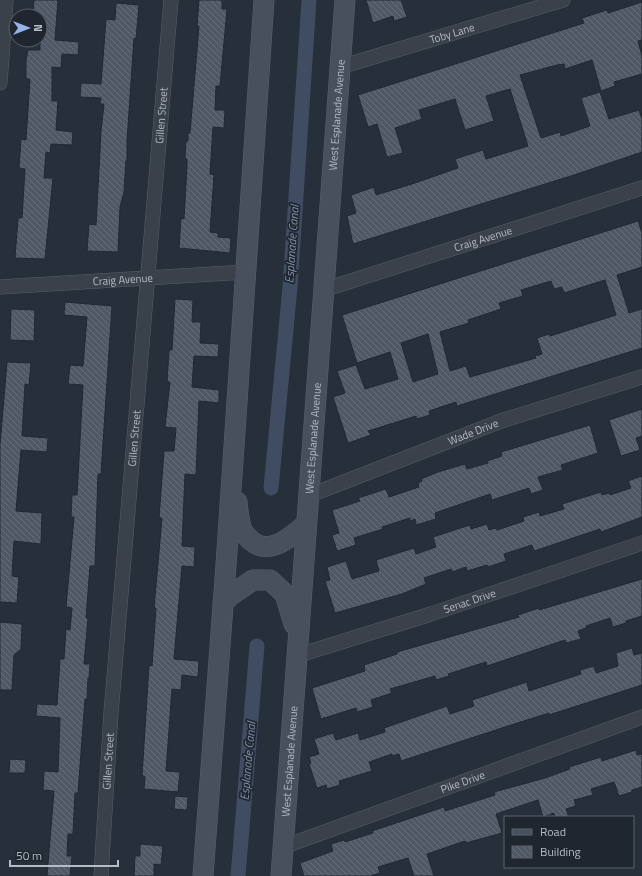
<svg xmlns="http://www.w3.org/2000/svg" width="642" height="876" font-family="'Titillium Web',sans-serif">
  <defs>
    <pattern id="building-back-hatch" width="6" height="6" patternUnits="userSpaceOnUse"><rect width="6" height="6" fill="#505865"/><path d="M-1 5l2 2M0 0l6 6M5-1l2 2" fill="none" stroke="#676e7a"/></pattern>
  </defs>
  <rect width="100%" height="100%" fill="#272f3a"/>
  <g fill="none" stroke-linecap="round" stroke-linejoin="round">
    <g stroke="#3f4c61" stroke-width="15">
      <polyline points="271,488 290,287 309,0"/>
      <polyline points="238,876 257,646"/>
    </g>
  </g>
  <g fill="url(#building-back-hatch)" stroke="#212832" fill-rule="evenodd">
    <polygon points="34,0 58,0 55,40 79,42 78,55 62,54 61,68 52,67 52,101 58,101 56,130 73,132 72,145 51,144 50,153 46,152 44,178 53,178 45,259 15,258 18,218 22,218 25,169 19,168 21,139 26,140 30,79 26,79 26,60 28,50 40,50 40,16 33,16"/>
    <polygon points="199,0 222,0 222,9 227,9 220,86 216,86 215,110 225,110 224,128 213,127 210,174 214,175 210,232 218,233 218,237 231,238 230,253 179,248 181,218 184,219 187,166 187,159 185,159 186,141 188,141 188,133 190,133 199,26 197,26"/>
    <polygon points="366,0 401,0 407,17 394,21 393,16 373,23"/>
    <polygon points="642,2 642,40 638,41 642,56 642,74 614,82 615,86 601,91 592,60 565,69 564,64 557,65 520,75 541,138 560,132 561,136 590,126 581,98 600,92 609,119 639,110 642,119 642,152 574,175 353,244 347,216 356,213 351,195 374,187 376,195 412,184 458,168 455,159 483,150 486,159 528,146 510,89 486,96 494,121 465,130 455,99 419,110 422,119 395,128 403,153 387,157 377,124 368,127 358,95 584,23 582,18 607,10 608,13"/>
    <polygon points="116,3 139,5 136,39 134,38 127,141 127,160 126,160 124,192 120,207 118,252 87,251 89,224 96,225 101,131 104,104 100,104 101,98 80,97 81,83 101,84 106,19 115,20"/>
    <path d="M638,221L642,233V267L617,275L629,313L642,309V348L457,406L456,402L429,411L430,415L417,419L416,416L368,431L371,435L348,443L333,397L345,393L337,371L356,365L365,389L398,379L390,352L357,363L342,315ZM605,280L616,315L550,336L549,334L537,338L542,354L535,356L536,358L470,377L466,366L450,371L440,332L469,323L468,320L501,309L499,303L523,296L521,290L551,281L554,289L562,287L564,293ZM428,334L438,374L413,382L401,343Z"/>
    <polygon points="175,299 193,300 192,322 201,322 200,343 219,344 218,357 194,356 192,387 219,390 219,403 199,401 196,475 185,474 182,546 195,547 194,567 182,566 174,659 199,661 198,677 182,675 181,690 172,689 166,771 180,772 178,792 144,789 145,776 142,776 149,665 152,666 156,608 154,608 162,518 159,518 164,451 174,451 176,428 165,427 170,382 167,382 169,350 172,350"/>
    <polygon points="65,302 112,306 101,474 98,474 95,566 90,566 86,618 88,618 84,664 90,664 89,678 88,678 87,699 85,699 78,793 75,793 73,834 68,834 67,856 72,856 70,876 47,876 54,791 43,790 44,771 58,772 60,718 36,716 37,704 57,705 60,659 64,659 66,629 70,630 72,608 66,607 74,517 71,517 72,495 77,495 83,385 68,384 70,365 83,366 87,317 64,315"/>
    <polygon points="11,309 35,310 34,341 10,340"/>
    <polygon points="7,362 31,363 29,385 25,384 22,436 48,438 47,452 21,450 16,511 42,513 41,544 14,541 12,576 19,577 17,603 0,602 0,445"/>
    <polygon points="642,409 642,436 636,438 640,450 621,456 609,420"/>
    <polygon points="590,425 598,453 561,465 563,470 538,477 543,490 531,494 529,488 492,500 490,494 435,513 436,519 416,525 415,519 410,521 410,518 382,527 383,529 354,538 356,545 337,551 332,535 339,533 332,510 360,501 358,498 386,489 389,497 419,487 418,483 422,481 421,479 438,472 465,464 467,469 488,463 487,461 502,456 501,452"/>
    <polygon points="642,476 642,517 601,532 600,529 534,551 532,545 504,554 506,561 488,567 487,565 467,571 466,567 452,572 451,569 424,578 426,584 402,594 335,613 325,581 330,580 327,567 346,561 352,579 379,571 376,560 414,548 416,554 436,547 433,537 470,525 471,529 487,524 489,530 496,528 497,530 524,521 523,517 539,512 540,516 564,509 562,504 601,492 602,495 609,493 610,495 631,488 628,481"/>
    <polygon points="642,579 642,616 626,621 626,623 613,627 610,618 586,626 586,628 578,631 581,639 566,643 565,640 487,666 486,662 448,674 449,676 436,680 435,676 390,689 392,693 371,700 373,707 357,712 356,708 321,719 312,688 365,671 364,665 397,654 397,652 519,617 518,615 539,608 539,610"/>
    <polygon points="0,622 22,624 21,649 14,655 12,690 0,690"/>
    <polygon points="632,648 634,655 642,653 642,685 549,715 549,713 508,726 401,761 399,754 392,756 392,754 369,762 372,771 339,781 340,785 327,789 326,785 317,788 309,764 311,763 309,757 319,754 314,739 333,733 336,740 358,733 360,740 385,732 384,728 447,706 450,714 474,706 472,700 527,682 529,691 581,674 580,670 594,666 596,673 618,666 616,653"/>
    <polygon points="636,750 637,755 642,754 642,787 632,790 632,792 619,796 614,782 591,789 593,795 574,800 576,806 566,809 569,817 555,817 554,813 543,817 538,800 496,814 502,833 466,843 465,841 427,854 434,876 414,876 408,858 378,867 380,873 370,876 304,876 300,863 333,851 331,844 344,840 345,842 373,833 372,831 444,807 445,811 495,795 494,792 545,778 570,769 569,767 601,757 602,761"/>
    <polygon points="10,759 26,760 25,773 9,773"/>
    <polygon points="175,796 188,797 187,810 174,809"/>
    <polygon points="140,844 163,846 161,865 154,864 154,876 134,876 135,856 140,856"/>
  </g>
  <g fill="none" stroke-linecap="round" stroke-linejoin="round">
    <g stroke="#585f69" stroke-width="15">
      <g id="minor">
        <path id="s1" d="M340,67L563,0"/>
        <polyline points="0,83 6,0"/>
        <path id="s2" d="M0,287L245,272"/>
        <path id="s3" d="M323,290L642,188"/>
        <path id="s4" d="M308,496L501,421L642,377"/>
        <path id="s5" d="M296,656L431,614L642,543"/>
        <path id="s6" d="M283,847L642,717"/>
        <path id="s7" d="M101,876L111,713L171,0"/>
      </g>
    </g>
    <g stroke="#585f69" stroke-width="21">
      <g id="secondary">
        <path d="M237,502C238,511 239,526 244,533C264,560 287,541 306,524"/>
        <polyline points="223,603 231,595 253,580 270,580 285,594 294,624"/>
        <polyline points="203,876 226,565 264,0"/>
        <path id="s8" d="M281,876L345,0"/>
      </g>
    </g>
    <use href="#minor" stroke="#3a414b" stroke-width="14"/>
    <use href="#secondary" stroke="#49505d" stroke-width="20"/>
  </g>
  <g text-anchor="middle" stroke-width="3.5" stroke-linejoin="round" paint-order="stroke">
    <g font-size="11" fill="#b6bcc6" stroke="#1f2630">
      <text dy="4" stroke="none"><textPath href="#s1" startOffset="117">Toby Lane</textPath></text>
      <text dy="4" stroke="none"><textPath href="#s7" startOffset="763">Gillen Street</textPath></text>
      <text dy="4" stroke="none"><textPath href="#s8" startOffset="763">West Esplanade Avenue</textPath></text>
      <text dy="4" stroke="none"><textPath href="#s3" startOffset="168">Craig Avenue</textPath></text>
      <text dy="4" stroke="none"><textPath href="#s2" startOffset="123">Craig Avenue</textPath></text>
      <text dy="4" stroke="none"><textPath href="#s4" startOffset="177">Wade Drive</textPath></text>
      <text dy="4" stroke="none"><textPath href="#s7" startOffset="439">Gillen Street</textPath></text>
      <text dy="4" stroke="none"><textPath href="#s8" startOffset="439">West Esplanade Avenue</textPath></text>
      <text dy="4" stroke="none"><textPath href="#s5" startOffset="182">Senac Drive</textPath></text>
      <text dy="4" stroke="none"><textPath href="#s7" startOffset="115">Gillen Street</textPath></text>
      <text dy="4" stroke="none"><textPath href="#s8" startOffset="115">West Esplanade Avenue</textPath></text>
      <text dy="4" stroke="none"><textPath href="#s6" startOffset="191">Pike Drive</textPath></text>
    </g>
    <g font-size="12" font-style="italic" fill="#8291aa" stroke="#1f2630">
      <text transform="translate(292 244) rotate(-86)" y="4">Esplanade Canal</text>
      <text transform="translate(248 761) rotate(-85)" y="4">Esplanade Canal</text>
    </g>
  </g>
  <rect x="504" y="816" width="130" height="52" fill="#1f2630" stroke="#5b626c"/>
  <rect x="512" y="829" width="20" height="6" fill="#49505d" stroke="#5b626c"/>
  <text x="540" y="836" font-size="12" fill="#b6bcc6">Road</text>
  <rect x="512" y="846" width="20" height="12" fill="url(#building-back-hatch)" stroke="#5b626c"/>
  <text x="540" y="856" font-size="12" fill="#b6bcc6">Building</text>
  <g transform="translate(28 28) rotate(90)"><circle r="19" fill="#1f2630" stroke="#5b626c"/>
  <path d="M0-3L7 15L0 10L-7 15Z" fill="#97b4ea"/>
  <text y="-6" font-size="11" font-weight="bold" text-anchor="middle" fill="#b6bcc6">N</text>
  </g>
  <path d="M10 860v6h108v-6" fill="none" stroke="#b6bcc6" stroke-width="2"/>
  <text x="16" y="860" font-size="12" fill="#b6bcc6" stroke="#1f2630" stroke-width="3" paint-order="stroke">50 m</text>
</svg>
